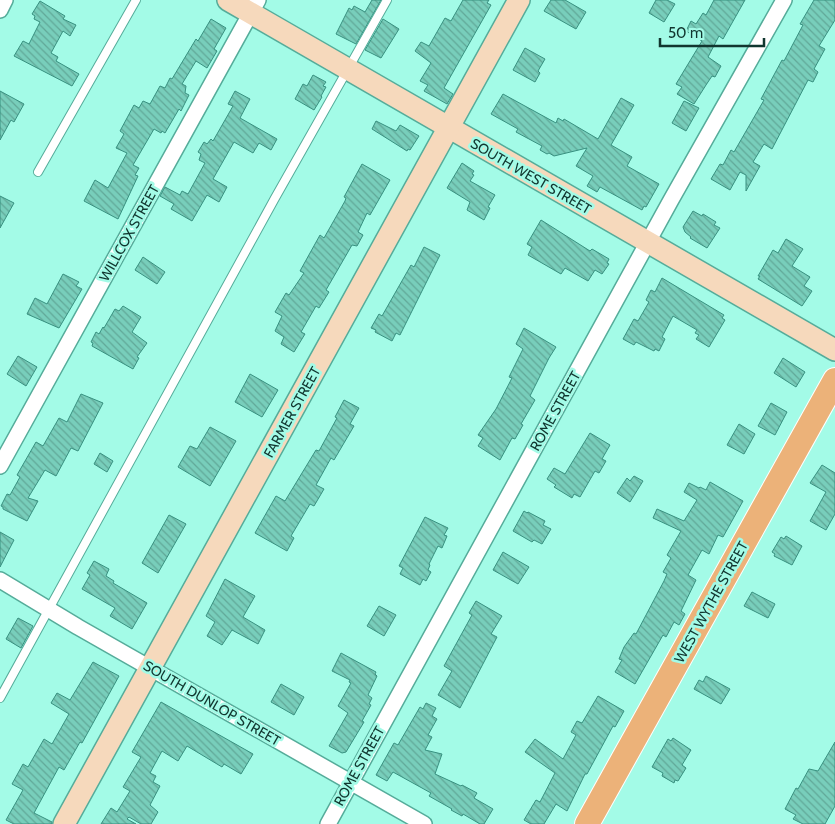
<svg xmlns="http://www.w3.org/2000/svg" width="835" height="824" font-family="Cabin,sans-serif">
  <defs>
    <pattern id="building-back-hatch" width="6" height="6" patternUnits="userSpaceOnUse" patternTransform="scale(1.25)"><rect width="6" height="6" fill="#78cebb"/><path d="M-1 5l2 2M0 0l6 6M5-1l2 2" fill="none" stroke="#61a898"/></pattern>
  </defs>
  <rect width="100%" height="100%" fill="#a3fbe7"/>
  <g fill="url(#building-back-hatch)" stroke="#389180">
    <polygon points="372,0 381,0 356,44 336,34 349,8 352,10 354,6 365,12"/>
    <polygon points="463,0 489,0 487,3 491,5 444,88 453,94 447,104 424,91 428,85 420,81 431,63 415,51 421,42 429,46 445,18 451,21"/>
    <polygon points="551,0 565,0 586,12 576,29 544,11"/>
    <polygon points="656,0 667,0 675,4 664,22 649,13"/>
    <polygon points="714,0 745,0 723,39 719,36 708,57 721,66 715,77 712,76 706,85 694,104 677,94 682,87 676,84 702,41 686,31 691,21 696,24 703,13 706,15"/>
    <polygon points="814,0 835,0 835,20 819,46 825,49 814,69 818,72 813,82 808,80 772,149 764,144 753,162 760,166 746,191 746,175 740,172 730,190 711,179 720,164 723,165 731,150 734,152 764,100 761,99 782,60 784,61 803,25 800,24"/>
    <polygon points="40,1 65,16 63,19 76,25 70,36 63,31 51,53 58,57 56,61 79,74 72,86 14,56 23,41 29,44 40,22 34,19 35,16 32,14"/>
    <polygon points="211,19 226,28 214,49 217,51 207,68 196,61 182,84 186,86 185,93 189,95 181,111 179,109 165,133 162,131 161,133 154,129 133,165 139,168 135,175 138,176 118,219 84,201 95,180 108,188 127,153 116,148 124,134 120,131 134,105 139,108 143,101 150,104 160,86 165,88 170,78 172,79 196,39 198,41"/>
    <polygon points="383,19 399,29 381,58 365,50"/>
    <polygon points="525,48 545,59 538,71 540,73 535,82 513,70"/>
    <polygon points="313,75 326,82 323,86 326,87 321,96 322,97 314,110 295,99 303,84 307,86"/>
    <polygon points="0,91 24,104 14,122 11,120 0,140"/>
    <polygon points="235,91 250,99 240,118 277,139 271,150 259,143 253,153 234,142 213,179 227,187 219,202 207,195 192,221 171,209 174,204 160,196 165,187 180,195 182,191 188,194 205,163 199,160 201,154 198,152 204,142 207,144 211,139 213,141 233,106 228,104"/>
    <polygon points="503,94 556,123 558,118 563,121 564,119 598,139 621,98 634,105 611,145 632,157 627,166 659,184 646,207 644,206 642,210 600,187 597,192 587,186 593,176 576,166 587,148 554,156 549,153 547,154 540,150 542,146 516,132 518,129 491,114"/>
    <polygon points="684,101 699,108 686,131 672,123"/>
    <polygon points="376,121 396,131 400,125 419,136 410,150 408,149 407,151 372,129"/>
    <polygon points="462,163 474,171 472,174 474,175 470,181 495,195 488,207 490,208 484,220 467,210 470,202 447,188"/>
    <polygon points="362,164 390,180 370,215 367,213 358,232 363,235 357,246 352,245 326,290 329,292 319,308 316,306 301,332 305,334 294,352 281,344 284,337 275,331 282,316 275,312 286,293 289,295 304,273 300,271 320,235 324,238 345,201 346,198 344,197"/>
    <polygon points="0,196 14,203 0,228"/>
    <polygon points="693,211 702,216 703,214 716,222 714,225 720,228 707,248 690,238 691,237 685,232 683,227"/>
    <polygon points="541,220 590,251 592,249 609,259 607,263 609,264 602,274 595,270 588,281 565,268 561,274 528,255 532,247 527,244"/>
    <polygon points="786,239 803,249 792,266 810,277 804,286 812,291 802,306 758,279 760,276 758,276 773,250 778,253"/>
    <polygon points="424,247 440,255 400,335 396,333 392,341 375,332 376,330 371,328 379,314 382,316 411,265 414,267"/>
    <polygon points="143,257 165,272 157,284 135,270"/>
    <polygon points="63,274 79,282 76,286 82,289 59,328 27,314 35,298 47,304"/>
    <polygon points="662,278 724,315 722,318 725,320 709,347 696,339 699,335 695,333 697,330 673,316 662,337 665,339 659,351 655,349 654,351 636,342 634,345 623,339 634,319 638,321 649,302 646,300 651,290 655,292"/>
    <polygon points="123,306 141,317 132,332 147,343 137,357 139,358 133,369 92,346 93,343 91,342 96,332 99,334 103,327 104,328 115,309 119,311"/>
    <polygon points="524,328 556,347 549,358 530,396 535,400 521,424 523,425 515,439 512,438 500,460 478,446 483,438 478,435 496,409 512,378 509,377 523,349 516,344"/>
    <polygon points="18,356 37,367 26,386 7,374"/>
    <polygon points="783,358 805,372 796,387 774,373"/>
    <polygon points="250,374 278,390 262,417 235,402"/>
    <polygon points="81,394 103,403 78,451 71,448 56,476 45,470 28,498 38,501 27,521 3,509 3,507 1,506 7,494 10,495 20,477 17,475 36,442 43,446 59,418 67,422"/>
    <polygon points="344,400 359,408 350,424 354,426 334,460 331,458 316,485 324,489 314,506 310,504 291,536 294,538 287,551 255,533 276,496 285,501 316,450 319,451 337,418 335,417"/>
    <polygon points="771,403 787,412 775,435 758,426"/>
    <polygon points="739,424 755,434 744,454 727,445"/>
    <polygon points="210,427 236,441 210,486 178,467 190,446 197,449"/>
    <polygon points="590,433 610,445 602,459 606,461 599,473 595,471 580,497 574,494 572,498 554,487 556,485 547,479 554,468 565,474"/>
    <polygon points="100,453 113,461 107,472 94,464"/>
    <polygon points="822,465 835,473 835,514 826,530 810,521 826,492 810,483"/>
    <polygon points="634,476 643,481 630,502 617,493 627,478 630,481"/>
    <polygon points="710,482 743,501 723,537 718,535 709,554 702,550 688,575 696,580 681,611 685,614 679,625 674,622 666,637 663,635 635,684 615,672 622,660 619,659 624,647 634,633 636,634 664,581 667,574 663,572 671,558 667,555 681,531 653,518 657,509 684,521 697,500 684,492 689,483 699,488 700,487 706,490"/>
    <polygon points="524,511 527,513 528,512 545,521 543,525 551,529 542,544 534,540 532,542 513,531"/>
    <polygon points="169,515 186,524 158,573 142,563"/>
    <polygon points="425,517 448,528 444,535 447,536 442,548 438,546 429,564 430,565 428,570 431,572 426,581 423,579 420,585 400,574 403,568 399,566"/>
    <polygon points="0,532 14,540 0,567"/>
    <polygon points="786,536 802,546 792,565 774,556 775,554 772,552 781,537 784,539"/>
    <polygon points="503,552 529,567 518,584 493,570"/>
    <polygon points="94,561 109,569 106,576 114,581 113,583 147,603 132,629 110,616 115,608 82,589 90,575 87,573"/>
    <polygon points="225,579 255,596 243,617 265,630 258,644 232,630 222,645 207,636 215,622 206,616"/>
    <polygon points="752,592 775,604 768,618 744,606"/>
    <polygon points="476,601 502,616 491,634 497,637 460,708 438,695 452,671 444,666 472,615 469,613"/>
    <polygon points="379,606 396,615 384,636 367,626"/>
    <polygon points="18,618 33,626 21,648 6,639"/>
    <polygon points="341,653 376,672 375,674 377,676 368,695 372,698 369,704 371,705 362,721 364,722 346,752 342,753 329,746 348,713 338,706 351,683 349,682 350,680 332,671"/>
    <polygon points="93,662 119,676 82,743 80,742 64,770 59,767 34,813 52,822 52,824 14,824 6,820 23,790 12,784 23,764 28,767 44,739 52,744 69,714 51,703 57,693 70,700"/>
    <polygon points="706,676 730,689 721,704 694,689 699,680 703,682"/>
    <polygon points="281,684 304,697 294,715 271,702"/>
    <polygon points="598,696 624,711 615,727 613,726 587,774 585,774 567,811 556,804 544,824 531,824 524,820 536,800 540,802 555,773 525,752 535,739 563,759 576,735 571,732 577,721 582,723"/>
    <polygon points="161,702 253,754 241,774 224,764 222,767 187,746 178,761 162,751 150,773 156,776 153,782 160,786 150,805 158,812 151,824 141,824 129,817 127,819 136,824 101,824 111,808 117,812 130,791 123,787 141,757 132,752"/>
    <polygon points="426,703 436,708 432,716 437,719 428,735 432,737 425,750 442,754 435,774 461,786 462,785 477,793 474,798 493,809 484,824 480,824 463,814 462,816 451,810 452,809 429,796 431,793 393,772 387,781 376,775 394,743 398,745 420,707 423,709"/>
    <polygon points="673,738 691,750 682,765 686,768 678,781 675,780 674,783 662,776 663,773 652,767 668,739 671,741"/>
    <polygon points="835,742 835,806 825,824 803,824 793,819 796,815 785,809 796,788 798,789 809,769 818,771"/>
  </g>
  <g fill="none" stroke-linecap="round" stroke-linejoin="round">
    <g stroke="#55ac9a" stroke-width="10">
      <g id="lane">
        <polyline points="38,172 136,0"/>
        <polyline points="0,698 275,198 387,0"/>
      </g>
    </g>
    <g stroke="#55ac9a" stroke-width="18">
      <g id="street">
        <polyline points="0,10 5,0"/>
        <polyline points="0,466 258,0"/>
        <polyline points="0,580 78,627 424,824"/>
        <polyline points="328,824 671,200 784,0"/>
      </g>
    </g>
    <g stroke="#55ac9a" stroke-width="24">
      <g id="secondary">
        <polyline points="228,0 835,350"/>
        <polyline points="64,824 519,0"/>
      </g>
    </g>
    <g stroke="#fff" stroke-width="26">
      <polyline id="primary" points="587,824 835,380"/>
    </g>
    <use href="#lane" stroke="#fff" stroke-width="8"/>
    <use href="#street" stroke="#fff" stroke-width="15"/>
    <use href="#secondary" stroke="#f6d9bc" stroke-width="21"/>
    <use href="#primary" stroke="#ecb279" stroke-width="24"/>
  </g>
  <g text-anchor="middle" stroke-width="5" stroke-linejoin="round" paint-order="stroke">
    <g font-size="14" fill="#11362f" stroke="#a3fbe7">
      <text transform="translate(531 176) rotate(30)" y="5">SOUTH WEST STREET</text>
      <text transform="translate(129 233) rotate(-61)" y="5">WILLCOX STREET</text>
      <text transform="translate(555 411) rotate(-61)" y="5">ROME STREET</text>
      <text transform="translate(292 412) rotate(-61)" y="5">FARMER STREET</text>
      <text transform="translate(711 602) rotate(-61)" y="5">WEST WYTHE STREET</text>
      <text transform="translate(212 703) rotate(30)" y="5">SOUTH DUNLOP STREET</text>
      <text transform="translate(359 766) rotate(-61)" y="5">ROME STREET</text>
    </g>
  </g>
  <path d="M660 38v8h104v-8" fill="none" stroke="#11362f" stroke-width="2.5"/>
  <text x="668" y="38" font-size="15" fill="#11362f" stroke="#a3fbe7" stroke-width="4" paint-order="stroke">50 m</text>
</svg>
